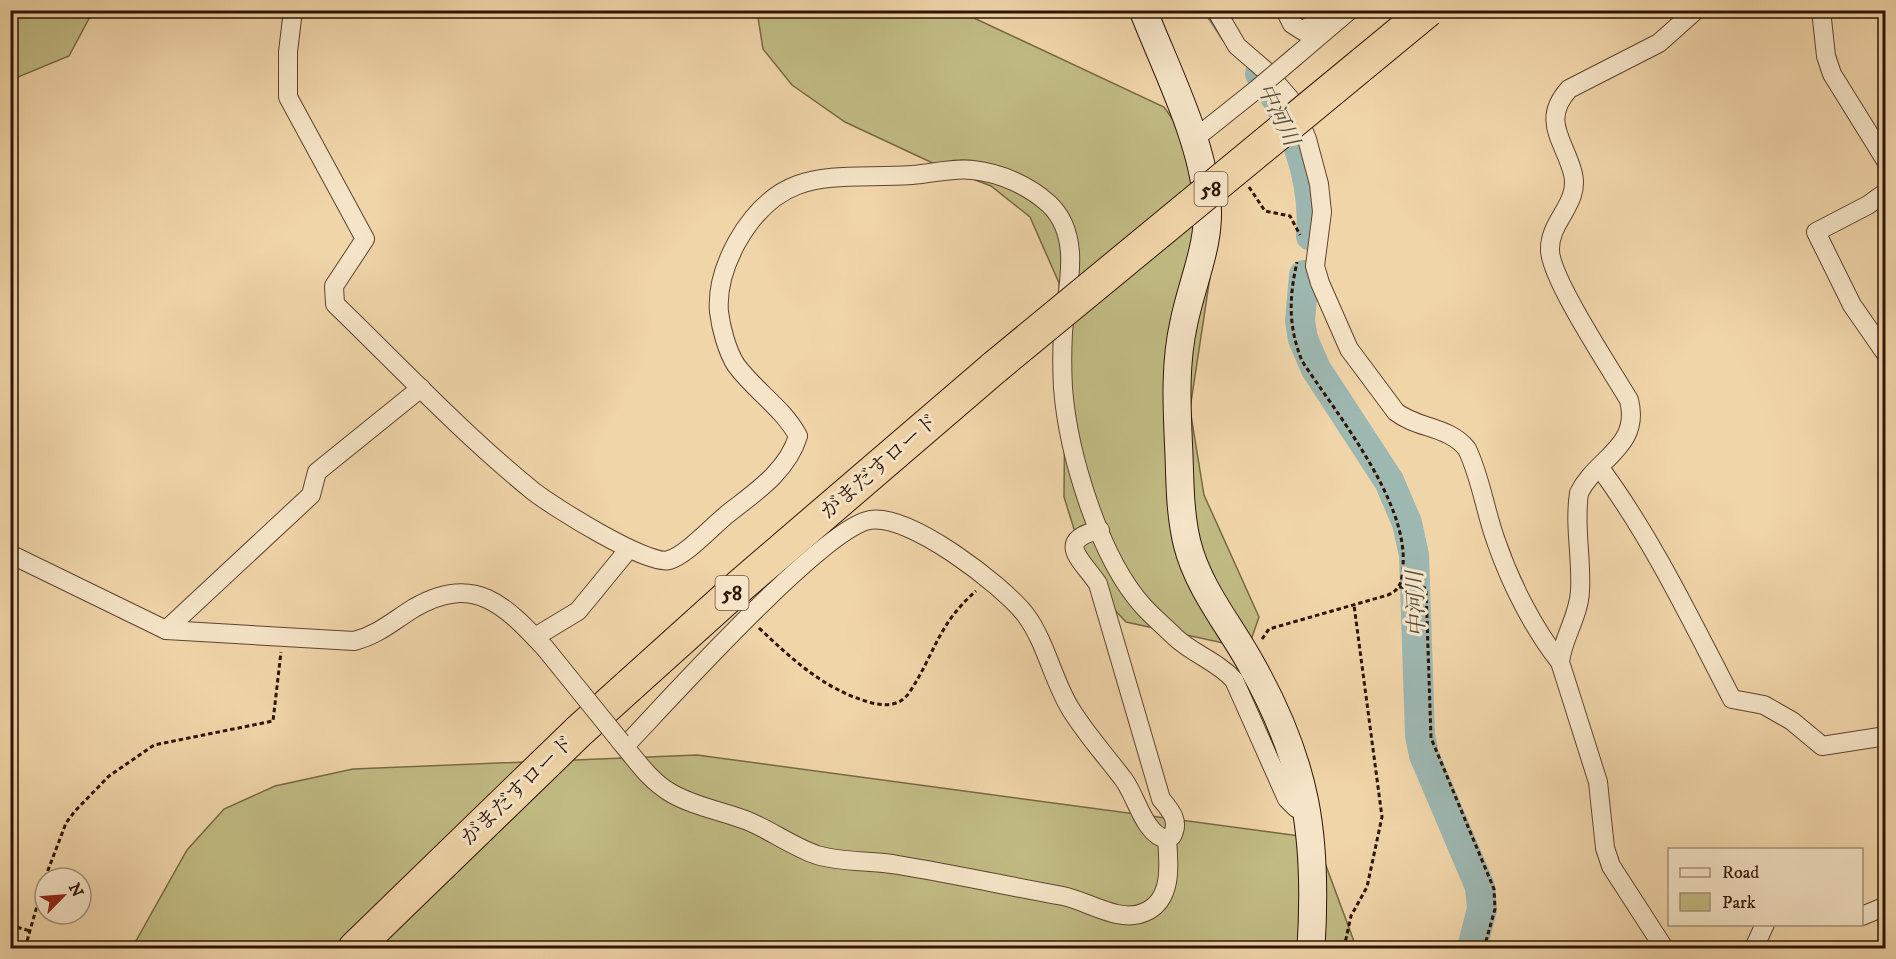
<svg xmlns="http://www.w3.org/2000/svg" width="1896" height="959" font-family="'IM FELL DW Pica','Noto Serif JP',serif">
  <rect width="100%" height="100%" fill="#f0d5a9"/>
  <filter id="stains"><feTurbulence type="fractalNoise" baseFrequency=".00333" numOctaves="4"/><feColorMatrix values="0 0 0 0 .2 0 0 0 0 .09 0 0 0 0 .02 0 0 0 .5 -.17"/></filter>
  <radialGradient id="worn" r=".72"><stop offset=".6" stop-color="#630" stop-opacity="0"/><stop offset="1" stop-color="#630" stop-opacity=".3"/></radialGradient>
  <g fill="#c1bb83" stroke="#786844" stroke-width="1.5">
    <polygon points="11,10 93,10 93,11 69,56 11,80"/>
    <polygon points="757,11 959,11 1164,107 1197,154 1210,277 1190,409 1204,495 1259,617 1251,640 1228,644 1126,622 1102,596 1079,545 1064,497 1065,391 1059,283 1030,217 991,186 939,166 845,122 792,85 763,49"/>
    <polygon points="697,755 1307,837 1322,855 1355,944 1354,948 132,948 187,850 224,809 275,786 353,769"/>
  </g>
  <g fill="none" stroke-linecap="round" stroke-linejoin="round">
    <polyline stroke="#71766c" stroke-width="5" points="1205,10 1224,39"/>
    <g stroke="#9db7b1" stroke-width="30">
      <path d="M1260,74C1293,118 1316,180 1311,236"/>
      <polyline points="1304,275 1300,321 1303,339 1316,369 1389,481 1407,523 1414,555 1420,735 1424,755 1480,887 1482,909 1472,948"/>
    </g>
    <g stroke="#5e442e" stroke-width="20">
      <g id="street">
        <path d="M293,10L288,52V97L365,239L334,286L335,304C400,367 463,434 533,491C552,506 649,567 669,560C687,555 713,525 730,512C756,492 788,470 798,436C783,408 755,391 736,365C727,351 721,328 719,312C717,288 726,262 737,242C782,163 834,180 912,175C932,174 954,167 973,170C1000,173 1028,185 1049,204C1084,237 1066,292 1063,332C1062,351 1062,370 1063,388C1068,453 1099,557 1143,606C1153,617 1165,627 1175,637C1193,654 1217,661 1234,680L1287,799L1296,808L1308,812"/>
        <path d="M1216,10L1237,46L1266,71L1291,100L1307,139L1319,184L1322,212L1315,266L1320,283L1349,349L1396,412C1418,429 1449,426 1467,449C1481,478 1485,511 1496,541C1510,582 1533,628 1560,662"/>
        <polyline points="1285,10 1292,24 1303,31 1331,10"/>
        <polyline points="1821,10 1826,56 1832,74 1886,161"/>
        <polyline points="1296,56 1350,10"/>
        <polyline points="1193,140 1257,89"/>
        <polyline points="1886,192 1868,205 1816,232 1852,305 1886,354"/>
        <path d="M1600,468C1653,540 1691,620 1732,699L1764,705L1792,721L1822,746L1886,736"/>
        <path d="M10,554L166,630L354,641C378,635 393,621 414,608C474,573 505,605 545,648"/>
        <polyline points="166,630 311,495 317,472 421,388"/>
        <polyline points="535,637 578,611 628,550"/>
        <path d="M621,742C636,760 650,781 671,793C695,807 723,811 748,821C772,831 793,847 817,855C844,863 871,860 898,865C953,874 1008,886 1063,896C1088,901 1120,924 1145,912C1173,900 1169,864 1167,839"/>
        <path d="M625,746C666,703 823,528 870,520C909,513 1001,584 1025,614C1046,642 1052,678 1070,708C1085,733 1106,756 1124,780C1137,798 1145,836 1167,839L1172,836C1180,821 1171,811 1161,799L1098,584C1084,562 1052,540 1100,530"/>
        <polyline points="1862,916 1886,906"/>
        <path d="M1664,948L1611,866L1605,848L1598,782L1560,662C1563,637 1579,616 1580,591C1582,559 1574,526 1579,493C1596,458 1641,447 1629,400C1612,371 1550,278 1550,250C1549,221 1580,204 1573,174C1565,141 1540,121 1569,89L1659,43L1696,10"/>
        <polyline points="1754,948 1765,924"/>
      </g>
    </g>
    <g stroke="#2e1405" stroke-width="29">
      <path id="secondary" d="M1143,10C1165,67 1203,141 1207,202C1211,243 1192,282 1184,322C1174,366 1177,410 1179,455C1180,484 1180,514 1187,543C1198,588 1229,624 1251,664C1307,763 1318,836 1311,948"/>
    </g>
    <g stroke="#2e1405" stroke-width="35">
      <polyline id="highway" points="355,948 579,731 741,585 995,367"/>
    </g>
    <g stroke="#2e1405" stroke-width="3" stroke-dasharray="4.5 3" stroke-linecap="butt">
      <polyline points="1249,187 1265,211 1290,216 1300,235"/>
      <polyline points="1399,587 1426,588 1431,738 1494,889 1495,909 1484,948"/>
      <path d="M759,628C794,661 825,690 872,703C885,706 900,706 909,693C935,654 937,625 976,591"/>
      <path d="M1262,639L1269,629L1388,595C1402,589 1402,579 1403,565C1408,501 1336,413 1302,361C1288,326 1289,298 1297,262"/>
      <polyline points="45,878 66,823 75,811 109,776 154,745 273,721 281,652"/>
      <polyline points="10,925 30,931"/>
      <polyline points="25,948 45,878"/>
      <polyline points="1344,948 1351,916 1367,887 1382,817 1354,605"/>
    </g>
    <use href="#street" stroke="#f5e4c7" stroke-width="18"/>
    <use href="#secondary" stroke="#f5e4c7" stroke-width="27"/>
    <use href="#highway" stroke="#f0d5a9" stroke-width="33"/>
    <g stroke="#5e442e" stroke-width="20" stroke-linecap="butt">
      <g id="street-bridge">
        <polyline points="1257,89 1296,56"/>
        <polyline points="545,648 621,742"/>
      </g>
    </g>
    <g stroke="#2e1405" stroke-width="35" stroke-linecap="butt">
      <polyline id="highway-bridge" points="995,367 1428,10"/>
    </g>
    <use href="#street-bridge" stroke="#f5e4c7" stroke-width="18"/>
    <use href="#highway-bridge" stroke="#f0d5a9" stroke-width="33"/>
  </g>
  <g text-anchor="middle" stroke-width="6" stroke-linejoin="round" paint-order="stroke">
    <g fill="#f5e4c7" stroke="#6a523f" stroke-width="1.5">
      <rect x="1194.5" y="172" width="33" height="34" rx="4.5"/>
      <rect x="715.5" y="576" width="33" height="34" rx="4.5"/>
    </g>
    <g font-size="20" font-weight="bold" fill="#2e1405">
      <text x="1211" y="196">58</text>
      <text x="732" y="600">58</text>
    </g>
    <g font-size="21" fill="#2e1405" stroke="#f5e4c7">
      <text transform="translate(879 466) rotate(-41)" y="7">がまだすロード</text>
      <text transform="translate(517 790) rotate(-44)" y="7">がまだすロード</text>
    </g>
    <g font-size="22" font-style="italic" fill="#554d41" stroke="#f5e4c7">
      <text transform="translate(1279 114) rotate(64)" y="8">中河川</text>
      <text transform="translate(1415 604) rotate(-92)" y="8">中河川</text>
    </g>
  </g>
  <rect width="1896" height="959" fill="none" stroke="#f0d5a9" stroke-width="36"/>
  <rect x="12" y="12" width="1872" height="935" fill="none" stroke="#2e1405" stroke-width="3"/>
  <rect x="18" y="18" width="1860" height="923" fill="none" stroke="#2e1405" stroke-width="1.5"/>
  <rect x="1668" y="848" width="195" height="78" fill="#f5e4c7" stroke="#a59179" stroke-width="1.5"/>
  <rect x="1680" y="868" width="30" height="9" fill="#f5e4c7" stroke="#a59179" stroke-width="1.5"/>
  <text x="1722" y="878" font-size="18" fill="#2e1405">Road</text>
  <rect x="1680" y="893" width="30" height="18" fill="#c1bb83" stroke="#a59179" stroke-width="1.5"/>
  <text x="1722" y="908" font-size="18" fill="#2e1405">Park</text>
  <g transform="translate(63 896) rotate(65)"><circle r="28" fill="#f5e4c7" stroke="#a59179" stroke-width="1.5"/>
  <path d="M0-4.5L10 22L0 15L-10 22Z" fill="#8f2418"/>
  <text y="-9" font-size="16" font-weight="bold" text-anchor="middle" fill="#2e1405">N</text>
  </g>
  <rect width="100%" height="100%" filter="url(#stains)"/>
  <rect width="100%" height="100%" fill="url(#worn)"/>
</svg>
